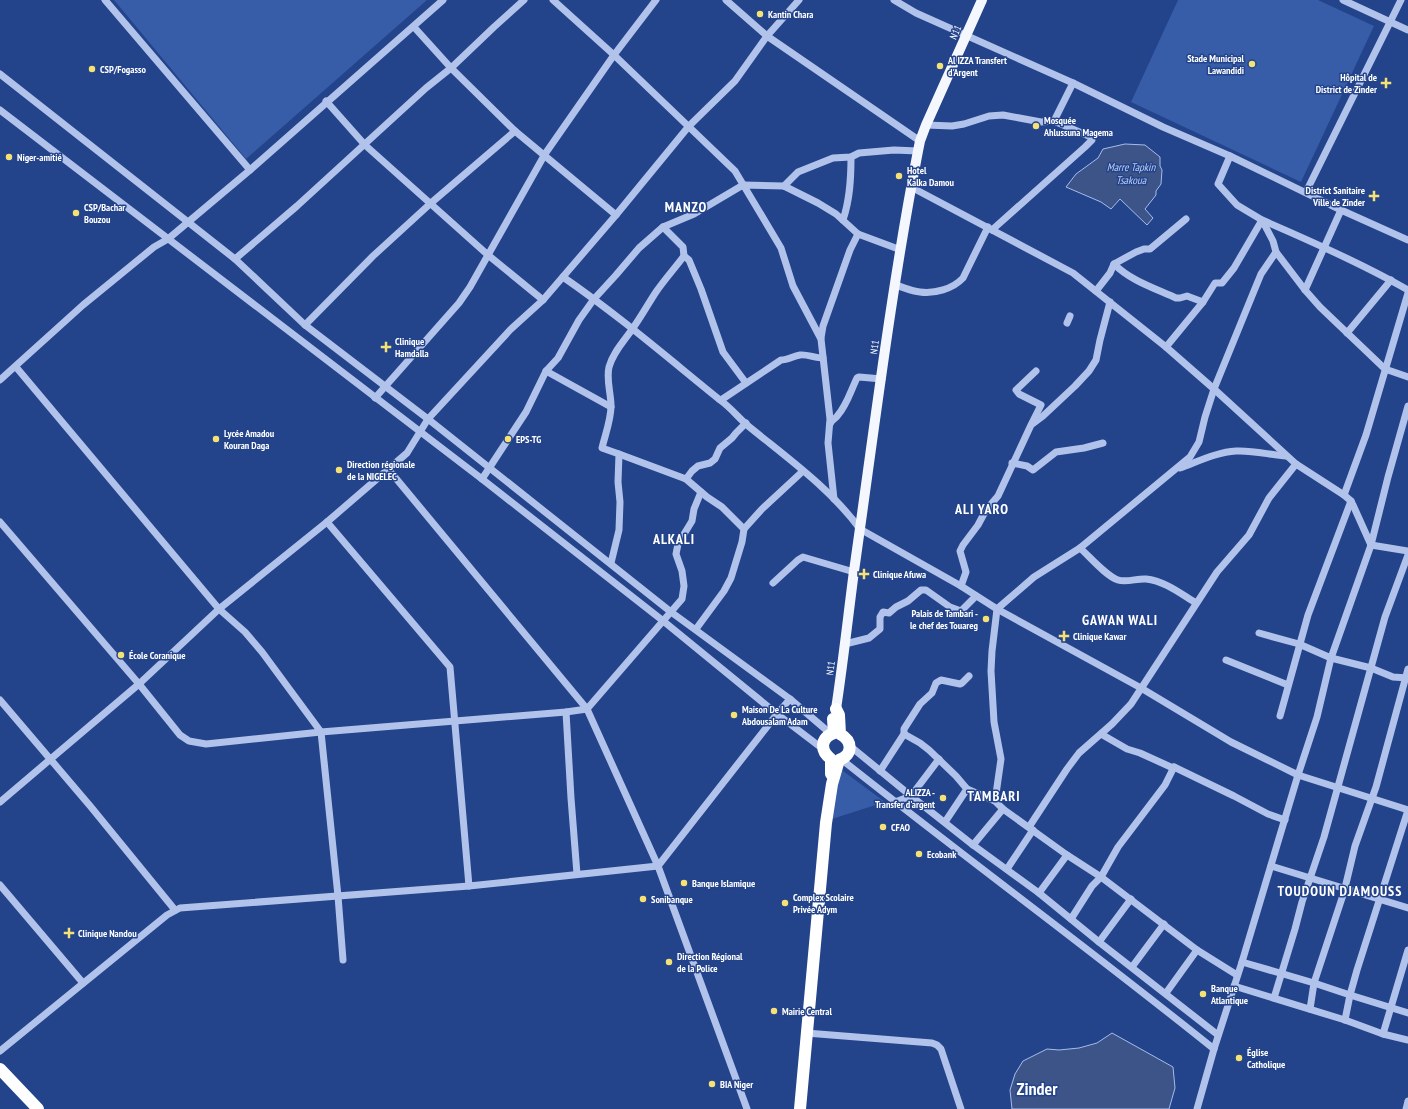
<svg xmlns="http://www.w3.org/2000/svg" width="1408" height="1109" font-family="'PT Sans Narrow',sans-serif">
  <rect width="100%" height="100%" fill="#23438b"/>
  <g fill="#375ca8">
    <polygon points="114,0 427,0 246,159"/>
    <polygon points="1178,0 1318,0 1374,26 1301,182 1131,102"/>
    <polygon points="839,768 885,802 832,819"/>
  </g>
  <g fill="#3d5489" stroke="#a5bdec">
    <polygon points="1125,144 1145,145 1160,157 1160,166 1162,170 1161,184 1156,191 1156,195 1145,209 1153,218 1147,225 1120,199 1111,209 1101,202 1066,187 1076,174 1098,158 1103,149"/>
    <polygon points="1112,1033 1173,1067 1175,1088 1169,1109 1012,1109 1010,1090 1015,1074 1023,1061 1047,1049 1059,1050 1079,1048 1097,1043"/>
  </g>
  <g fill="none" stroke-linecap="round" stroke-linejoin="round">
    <g stroke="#b1c3eb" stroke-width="7">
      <polyline points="105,0 250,170"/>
      <polyline points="553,0 614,55 735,171 781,248 793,286 821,339 830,419 828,443 834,499"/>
      <polyline points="726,0 767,36 920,141"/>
      <polyline points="894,0 916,13 1073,83 1163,127 1230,156 1341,210 1408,240"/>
      <polyline points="1343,0 1408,30"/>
      <polyline points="414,27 451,68 515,131 616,215"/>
      <polyline points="0,74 235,259 305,325 428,419 671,612 790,699 831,734"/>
      <polyline points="326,101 365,145 488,255 543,300"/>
      <polyline points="0,110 482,479 662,620 777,714 823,749"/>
      <polyline points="1054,121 1073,83"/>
      <polyline points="926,125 952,126 964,124 989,116 1003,115 1041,122 1054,121 1091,137 1092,140 1085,147 992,230"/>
      <polyline points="784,186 798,172 833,158 851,157 859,153 894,150 918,151"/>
      <polyline points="911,187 1073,273 1166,347 1214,389 1296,464 1344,495 1351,501 1353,505 1371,545 1408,551"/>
      <polyline points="1306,192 1401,0"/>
      <path d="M843,220C850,199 851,179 851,157"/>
      <polyline points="1276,252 1305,290 1320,307 1385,369 1408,377"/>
      <polyline points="684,256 689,260 701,289 723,352 746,383"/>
      <polyline points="235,259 297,206 426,88 451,68 494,27 524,0"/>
      <path d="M1114,264C1131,281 1154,288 1176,298H1180L1187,296L1203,302"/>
      <path d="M563,277C618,315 668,358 720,400C730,407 738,417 747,425C786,457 830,488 860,529L961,586L997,609L1141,688L1231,742L1298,775L1408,810L1357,970L1350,995L1345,1020"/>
      <path d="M895,285C903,287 911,291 920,292C934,294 953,289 963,278L988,227"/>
      <polyline points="1305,290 1341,210"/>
      <polyline points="1096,291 1110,273 1114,264 1136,252 1144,249 1150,249 1186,219"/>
      <polyline points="1067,323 1070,316"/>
      <polyline points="305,325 373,256 431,203 515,131"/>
      <polyline points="1347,333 1391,280"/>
      <polyline points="821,338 823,326 850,250 858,234"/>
      <path d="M1166,347L1203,302L1215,283H1222L1234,268L1262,220C1311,241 1361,263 1408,290"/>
      <polyline points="16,367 219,609 245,632 262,652 321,732 338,896 343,960"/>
      <polyline points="546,371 611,407"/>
      <polyline points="0,380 83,305 154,247 168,239 250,170 443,0"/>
      <polyline points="375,398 459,303 470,287 545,154 614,55 656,0"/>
      <path d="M721,400L781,360C788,360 793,356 800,355C807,354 815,358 823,358"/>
      <polyline points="1032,423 1041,405 1019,394 1016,390 1036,371"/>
      <path d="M830,424C833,418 835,420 838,415C847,405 851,390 857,378L859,377L882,379"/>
      <polyline points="619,454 686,479 692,471 698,466 710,463 715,459 720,448 732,438 736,433 746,423"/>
      <polyline points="1012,463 1027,466 1033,470 1056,452 1084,448 1103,443"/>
      <path d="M1180,468C1197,462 1217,452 1236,451C1253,450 1270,455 1286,456"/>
      <polyline points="389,470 587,709 658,866 747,1109"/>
      <polyline points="482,479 526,412 546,371 558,358 579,320 594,299 616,275 639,248 663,227 694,214 743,185 784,186 818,203 836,214 858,234 901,250"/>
      <polyline points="686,479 707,497 722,507 744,529"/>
      <polyline points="1344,495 1366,435 1408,293"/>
      <polyline points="0,522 139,684 180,735 189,741 206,744 321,732 566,712 587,709 682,599 684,586 682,571 676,554 678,544 692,521 694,509 701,492"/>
      <polyline points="327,522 450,667 469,886"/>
      <path d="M1080,548C1090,557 1106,576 1118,580C1126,583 1138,578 1146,579C1165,581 1181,594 1196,603"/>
      <path d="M611,563L619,530L620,502L618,482L619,454L602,448C605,435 611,420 611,406C611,393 606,380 609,367C613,352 625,340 633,328C641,317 648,304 656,292C665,279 675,268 684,256L683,247L663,227"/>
      <polyline points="773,583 798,560 803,557 854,572"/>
      <polyline points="961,586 966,572 960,551 963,545 978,525 986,510 998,496 1031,425 1043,416 1075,386 1089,371 1096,360 1100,340 1110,302"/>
      <polyline points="696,629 724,591 731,578 742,542 744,529 762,509 803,471"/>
      <polyline points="1259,633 1299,644 1331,658 1371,668 1393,677 1408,678"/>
      <polyline points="845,644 869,638 880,629 880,617 883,612 889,613 896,607 908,601 921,590 926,590 950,607 961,611 976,596"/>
      <polyline points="1226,660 1288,685"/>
      <polyline points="0,700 91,807 175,910"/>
      <polyline points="566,712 571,798 577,874"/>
      <polyline points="1280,716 1308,615 1351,501"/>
      <polyline points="904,734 920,743 929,750 956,776 967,789 995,801 1003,809 1067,855 1101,877 1197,950 1237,975"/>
      <polyline points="1101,734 1127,749 1140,753 1173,768 1174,767 1234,796 1268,814 1285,820"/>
      <polyline points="850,746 911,796 973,845 1039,893 1099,942 1218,1035"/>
      <path d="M841,759C964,857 1091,950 1214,1049"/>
      <polyline points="880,771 904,734 904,729 920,704 932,693 936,683 941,680 960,684 962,683 969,676"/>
      <polyline points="995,801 1001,759 994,722 991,671 992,651 997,609 1034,577 1080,548 1190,457 1199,442 1205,417 1214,389 1254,291 1261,274 1276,252 1273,241 1262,220 1237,205 1218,184 1230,156"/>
      <polyline points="0,802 139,684 219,609 327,522 407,453 428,419 510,330 543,300 616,215 689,126 735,81 767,36 799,0"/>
      <polyline points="895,802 911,796 939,759"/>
      <polyline points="945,822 967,789"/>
      <polyline points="1029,827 1067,769 1079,753 1112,724 1131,704 1217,572 1249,535 1269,498 1296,464"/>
      <polyline points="973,845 1003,809"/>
      <polyline points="1271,866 1408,908"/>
      <polyline points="1007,869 1033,830"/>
      <polyline points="0,885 83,983"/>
      <polyline points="1039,893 1067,855"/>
      <polyline points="1071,919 1092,886 1101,877 1118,847 1165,785 1174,767"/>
      <polyline points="1099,942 1131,899"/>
      <polyline points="1242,962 1314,983 1350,995 1408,1013"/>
      <polyline points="1132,967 1164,924"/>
      <polyline points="1234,986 1345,1020 1383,1034 1408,1040"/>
      <polyline points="1166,993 1197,950"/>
      <polyline points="1274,998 1295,929 1302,902 1324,837 1385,617 1408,555"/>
      <polyline points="1310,1009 1314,983 1344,892 1355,846 1376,787 1408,669"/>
      <polyline points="806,1033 932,1043 937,1045 941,1049 961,1109"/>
      <polyline points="1383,1034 1408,950"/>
      <polyline points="0,1051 167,915 180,908 469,886 658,866 777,714 790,699"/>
      <polyline points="1197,1109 1214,1049 1242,962 1298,775 1317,717 1331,658 1371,545 1388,477 1408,406"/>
      <polyline points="1406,1109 1408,1101"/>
    </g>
    <path stroke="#f5f7fe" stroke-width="10" d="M836,709C843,663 848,617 854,571C874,431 891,290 918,151L920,141L926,125L982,0"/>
    <g stroke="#fff" stroke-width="12">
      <path d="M831,774V759C820,751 820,738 834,733L833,719"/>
      <polyline points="0,1069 38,1109"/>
      <path d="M800,1109L826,823L832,784L839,760C853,755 853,741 840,734L839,715L836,709"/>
    </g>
  </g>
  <g fill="#f6e174" stroke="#23438b" stroke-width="1.5">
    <circle cx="760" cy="14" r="4"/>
    <circle cx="1252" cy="64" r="4"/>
    <circle cx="940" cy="66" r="4"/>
    <circle cx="92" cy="69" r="4"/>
    <path d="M1384 77h4v4h4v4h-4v4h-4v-4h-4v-4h4z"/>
    <circle cx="1036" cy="126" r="4"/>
    <circle cx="9" cy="157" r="4"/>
    <circle cx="899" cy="176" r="4"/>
    <path d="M1372 190h4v4h4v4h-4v4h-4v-4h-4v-4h4z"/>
    <circle cx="76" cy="213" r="4"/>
    <path d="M384 341h4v4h4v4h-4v4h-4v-4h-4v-4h4z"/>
    <circle cx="216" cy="439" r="4"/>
    <circle cx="508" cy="439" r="4"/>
    <circle cx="339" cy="470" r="4"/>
    <path d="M862 568h4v4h4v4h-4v4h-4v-4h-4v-4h4z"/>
    <circle cx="986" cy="619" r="4"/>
    <path d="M1062 630h4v4h4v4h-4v4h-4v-4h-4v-4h4z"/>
    <circle cx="121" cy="655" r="4"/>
    <circle cx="734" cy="715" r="4"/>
    <circle cx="943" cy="798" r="4"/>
    <circle cx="883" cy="827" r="4"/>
    <circle cx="919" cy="854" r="4"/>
    <circle cx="684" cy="883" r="4"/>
    <circle cx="643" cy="899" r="4"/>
    <circle cx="785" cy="903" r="4"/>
    <path d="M67 927h4v4h4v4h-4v4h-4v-4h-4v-4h4z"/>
    <circle cx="669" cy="962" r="4"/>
    <circle cx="1203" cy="994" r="4"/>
    <circle cx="774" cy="1011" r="4"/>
    <circle cx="1239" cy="1058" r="4"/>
    <circle cx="712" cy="1084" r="4"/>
  </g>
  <g text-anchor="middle" stroke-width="3" stroke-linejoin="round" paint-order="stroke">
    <g font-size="10" font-weight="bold" fill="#fff" stroke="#23438b" text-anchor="start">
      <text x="768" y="18">Kantin Chara</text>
      <text x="1244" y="62" text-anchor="end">Stade Municipal<tspan x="1244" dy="12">Lawandidi</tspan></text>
      <text x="948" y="64">Al IZZA Transfert<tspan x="948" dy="12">d'Argent</tspan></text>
      <text x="100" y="73">CSP/Fogasso</text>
      <text x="1377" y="81" text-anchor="end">Hôpital de<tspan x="1377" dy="12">District de Zinder</tspan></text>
      <text x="1044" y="124">Mosquée<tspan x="1044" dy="12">Ahlussuna Magema</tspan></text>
      <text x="17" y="161">Niger-amitié</text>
      <text x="907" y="174">Hotel<tspan x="907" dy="12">Kalka Damou</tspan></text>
      <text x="1365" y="194" text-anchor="end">District Sanitaire<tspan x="1365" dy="12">Ville de Zinder</tspan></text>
      <text x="84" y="211">CSP/Bachar<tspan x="84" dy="12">Bouzou</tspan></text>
      <text x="395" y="345">Clinique<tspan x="395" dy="12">Hamdalla</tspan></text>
      <text x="224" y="437">Lycée Amadou<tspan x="224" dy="12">Kouran Daga</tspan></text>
      <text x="516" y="443">EPS-TG</text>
      <text x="347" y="468">Direction régionale<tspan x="347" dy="12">de la NIGELEC</tspan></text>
      <text x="873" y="578">Clinique Afuwa</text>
      <text x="978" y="617" text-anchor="end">Palais de Tambari -<tspan x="978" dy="12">le chef des Touareg</tspan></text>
      <text x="1073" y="640">Clinique Kawar</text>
      <text x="129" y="659">École Coranique</text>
      <text x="742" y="713">Maison De La Culture<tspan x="742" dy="12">Abdousalam Adam</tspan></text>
      <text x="935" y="796" text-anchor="end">ALIZZA -<tspan x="935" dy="12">Transfer d'argent</tspan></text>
      <text x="891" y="831">CFAO</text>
      <text x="927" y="858">Ecobank</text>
      <text x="692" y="887">Banque Islamique</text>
      <text x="793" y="901">Complex Scolaire<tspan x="793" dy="12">Privée Adym</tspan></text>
      <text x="651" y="903">Sonibanque</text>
      <text x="78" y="937">Clinique Nandou</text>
      <text x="677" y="960">Direction Régional<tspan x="677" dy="12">de la Police</tspan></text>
      <text x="1211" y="992">Banque<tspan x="1211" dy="12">Atlantique</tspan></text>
      <text x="782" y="1015">Mairie Central</text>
      <text x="1247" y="1056">Église<tspan x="1247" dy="12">Catholique</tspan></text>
      <text x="720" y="1088">BIA Niger</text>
    </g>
    <g font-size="10" fill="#fff" stroke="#23438b">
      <text transform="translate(955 32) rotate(-66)" y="4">N11</text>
      <text transform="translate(874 347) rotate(-82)" y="4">N11</text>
      <text transform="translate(830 668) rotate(-82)" y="4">N11</text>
    </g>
    <g font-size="11" font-style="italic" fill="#bdcef2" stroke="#23438b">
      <text x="1131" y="171">Marre Tapkin<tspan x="1131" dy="13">Tsakoua</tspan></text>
    </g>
    <g font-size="14" font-weight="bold" letter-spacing="1" fill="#fff" stroke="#23438b">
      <text x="686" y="212">MANZO</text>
      <text x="982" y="514">ALI YARO</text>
      <text x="674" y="544">ALKALI</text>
      <text x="1120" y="625">GAWAN WALI</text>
      <text x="994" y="801">TAMBARI</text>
      <text x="1340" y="896">TOUDOUN DJAMOUSS</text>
    </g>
    <g font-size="18" font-weight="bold" fill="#fff" stroke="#23438b">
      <text x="1037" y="1095">Zinder</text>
    </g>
  </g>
</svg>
